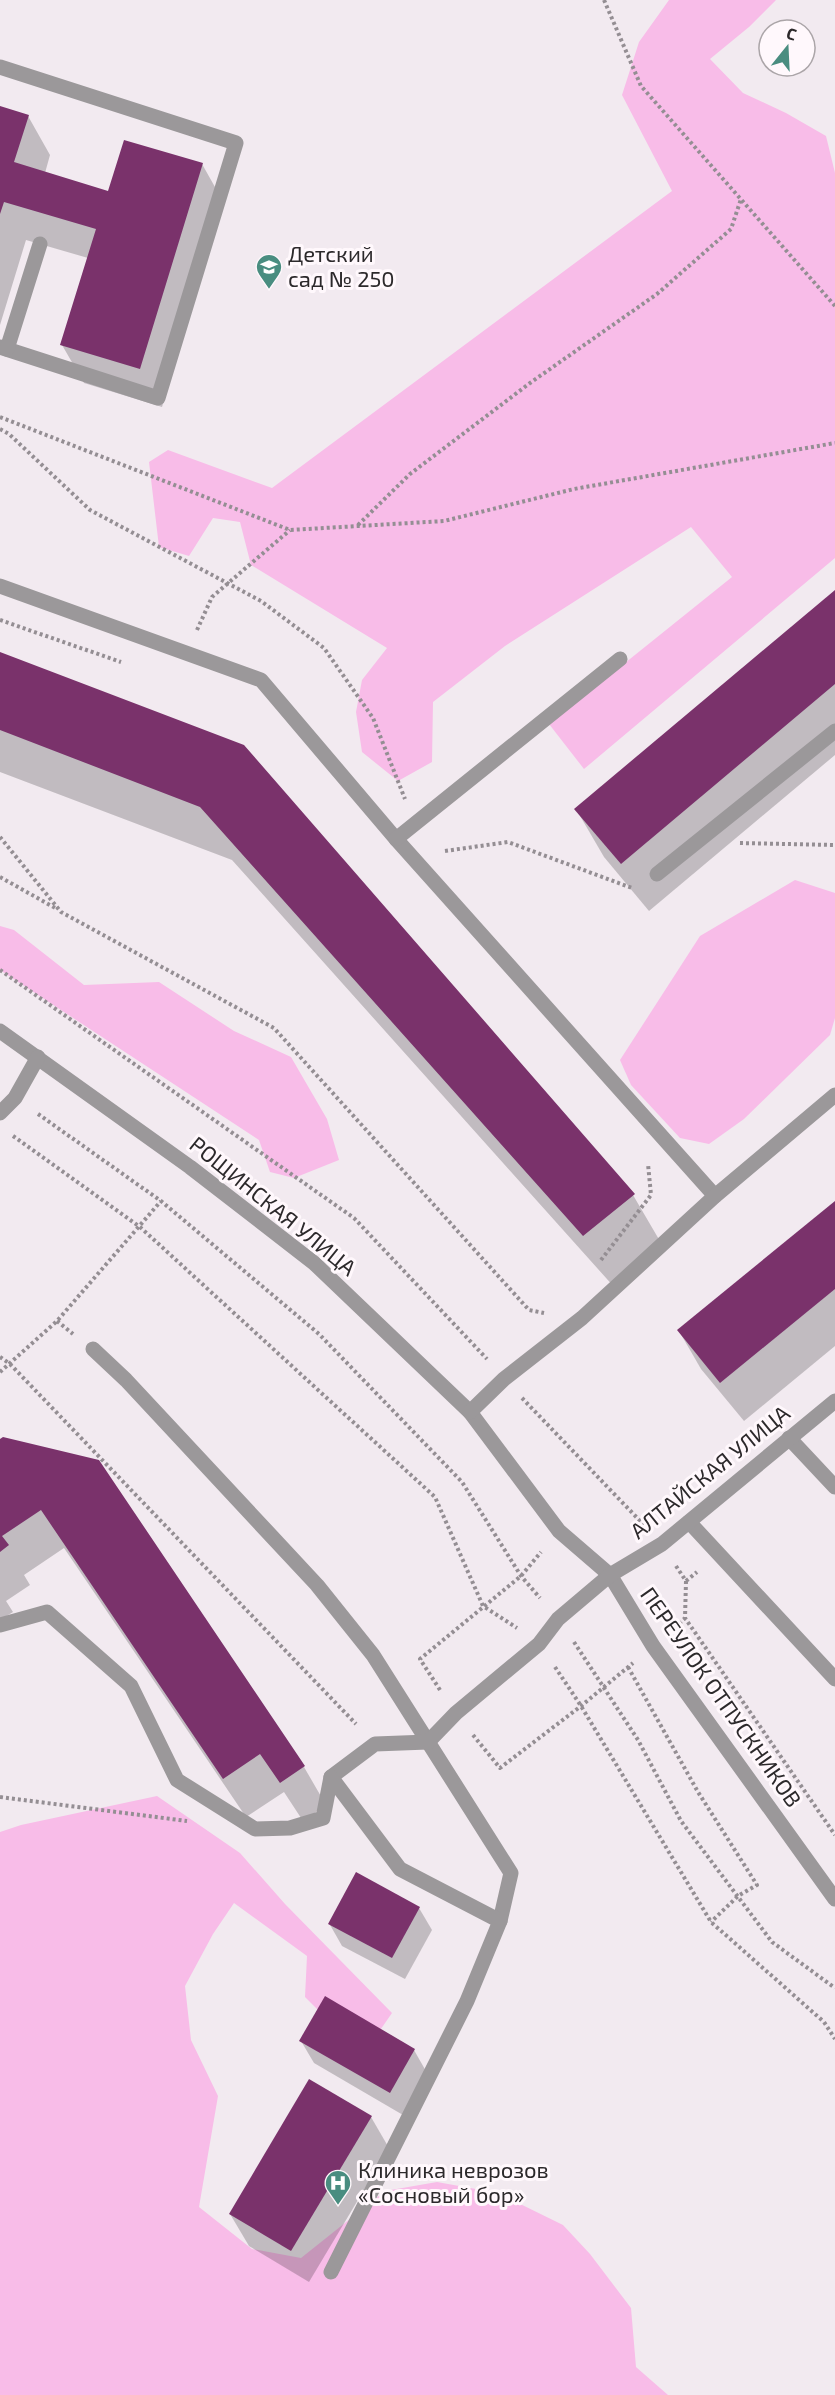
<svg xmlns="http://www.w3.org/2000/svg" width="835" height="2395" font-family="'Exo 2',sans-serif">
  <rect width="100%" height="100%" fill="#f2eaf0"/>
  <g fill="#f8bce8">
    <polygon points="669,0 776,0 749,27 710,59 743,93 786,113 826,136 835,173 835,558 584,769 549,724 732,577 691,527 505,646 433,702 432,762 398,781 362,752 356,712 362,680 387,648 251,565 240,522 213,518 189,556 159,547 149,462 168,450 272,488 672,191 622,95 639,42"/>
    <polygon points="795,880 835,893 835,1018 830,1035 744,1119 709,1144 680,1138 631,1085 620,1060 700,936"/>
    <polygon points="0,926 14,930 84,985 159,982 234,1031 291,1057 327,1119 339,1160 294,1178 270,1172 259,1140 0,970"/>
    <polygon points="157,1796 240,1853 285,1904 392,2013 374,2039 334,2026 305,1997 307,1956 234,1903 213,1934 185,1986 191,2040 218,2096 199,2207 252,2249 301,2258 385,2191 437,2182 498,2193 563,2225 590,2254 631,2308 636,2367 668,2395 0,2395 0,1832 21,1825"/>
  </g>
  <g fill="#0003">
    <polygon points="0,108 28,116 50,155 45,173 109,193 202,164 224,203 162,407 84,383 62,345 88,258 26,240 0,325"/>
    <polygon points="835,592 835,755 649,911 604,857 576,809"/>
    <polygon points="0,655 243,747 633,1195 664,1248 615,1288 232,860 0,772"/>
    <polygon points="835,1203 835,1346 744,1421 701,1369 679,1331"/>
    <polygon points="0,1441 304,1767 326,1805 303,1821 284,1792 246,1817 64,1548 24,1575 30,1585 6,1601 13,1612 0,1620"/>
    <polygon points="419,1908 432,1930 405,1979 342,1946 329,1923"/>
    <polygon points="301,2041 414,2050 427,2073 403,2115 314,2063"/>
    <polygon points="371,2117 389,2148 309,2282 249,2246 230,2214"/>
  </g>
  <g fill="#7a326b">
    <polygon points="0,106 29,115 14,162 108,191 124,140 203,163 140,369 60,345 96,229 4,202 0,214"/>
    <polygon points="835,590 835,684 621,864 574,809"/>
    <polygon points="0,652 244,745 635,1194 583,1236 200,807 0,730"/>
    <polygon points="835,1201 835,1289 720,1383 677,1330"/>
    <polygon points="3,1437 99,1460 305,1766 280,1783 260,1754 223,1779 41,1510 2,1536 9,1545 0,1552 0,1439"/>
    <polygon points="356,1872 420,1907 392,1958 328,1924"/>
    <polygon points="325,1996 415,2049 390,2093 299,2041"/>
    <polygon points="309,2079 372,2116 291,2251 229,2214"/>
  </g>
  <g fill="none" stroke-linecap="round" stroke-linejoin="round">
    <g stroke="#948e93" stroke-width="4" stroke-dasharray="3 3" stroke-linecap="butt">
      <polyline points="604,0 641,86 835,306"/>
      <polyline points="0,417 290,530 444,521 574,489 835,443"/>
      <polyline points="0,429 9,434 90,510 261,601 324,648 373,718 405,799"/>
      <polyline points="358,525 410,474 530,383 657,294 731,229 741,199"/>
      <polyline points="0,620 121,662"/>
      <polyline points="197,630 212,597 290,530"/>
      <polyline points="0,837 61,912 274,1028 529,1310 544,1313"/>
      <polyline points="740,843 835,845"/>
      <polyline points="445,851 508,842 632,888"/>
      <polyline points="0,877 57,909"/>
      <polyline points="0,970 354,1218 487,1359"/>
      <polyline points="38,1114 161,1201 319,1334 462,1482 521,1576 540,1598"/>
      <polyline points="13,1136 140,1227 435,1497 483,1606 517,1628"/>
      <polyline points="601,1260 651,1195 648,1164"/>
      <polyline points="57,1321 73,1334"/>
      <polyline points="0,1357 10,1364 356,1724"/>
      <polyline points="0,1372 57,1321 161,1201"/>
      <polyline points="522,1398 644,1525"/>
      <polyline points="676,1566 686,1581 685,1618 835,1835"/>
      <polyline points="686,1581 697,1572"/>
      <polyline points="675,1628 685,1618"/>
      <polyline points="574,1642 638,1740 681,1821 772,1942 835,1988"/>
      <polyline points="555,1667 581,1706 711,1922 824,2022 835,2039"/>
      <polyline points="628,1667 698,1792 757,1885 738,1896 711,1922"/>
      <polyline points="440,1690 420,1659 521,1576 541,1552"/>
      <polyline points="473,1735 500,1768 581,1706 633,1663"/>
      <polyline points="0,1797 187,1821"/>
    </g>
    <g stroke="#9b989a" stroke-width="15">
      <polyline points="0,67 236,143 158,398 0,347"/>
      <polyline points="7,349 40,244"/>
      <polyline points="0,586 261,680 396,839 715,1196"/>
      <polyline points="396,839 620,659"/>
      <polyline points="657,874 835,731"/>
      <polyline points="0,1031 190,1167 314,1263 470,1412 559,1531 610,1575 653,1646 835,1899"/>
      <polyline points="0,1113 15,1098 38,1057"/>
      <polyline points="93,1349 126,1380 317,1585 373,1655 511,1873 500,1921"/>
      <polyline points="470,1412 504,1379 582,1318 715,1196 835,1095"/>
      <polyline points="789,1438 835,1487"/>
      <polyline points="689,1522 835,1679"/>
      <polyline points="0,1625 47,1612 131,1686 177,1780 255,1829 290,1828 323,1818 331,1777 375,1744 428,1742 456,1713 539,1644 558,1619 610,1575 662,1544 835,1401"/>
      <polyline points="331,2272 467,2001 500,1921 400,1869 331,1777"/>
    </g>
  </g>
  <defs>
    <g id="school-pin" transform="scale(1.35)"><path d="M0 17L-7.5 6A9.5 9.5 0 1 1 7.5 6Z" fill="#498d80" stroke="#fff8fc"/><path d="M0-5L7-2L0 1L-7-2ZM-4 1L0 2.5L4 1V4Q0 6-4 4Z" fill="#fff"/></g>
    <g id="hospital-pin" transform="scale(1.35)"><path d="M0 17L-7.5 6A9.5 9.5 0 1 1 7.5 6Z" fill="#498d80" stroke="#fff8fc"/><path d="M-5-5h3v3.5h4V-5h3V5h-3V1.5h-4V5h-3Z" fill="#fff"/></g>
  </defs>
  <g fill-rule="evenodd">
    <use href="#school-pin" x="269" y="267"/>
    <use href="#hospital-pin" x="338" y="2183"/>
  </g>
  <g text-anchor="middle" stroke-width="6" stroke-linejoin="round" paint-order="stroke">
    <g font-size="22" fill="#2c292b" stroke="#fff8fc" text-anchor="start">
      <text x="288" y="262">Детский<tspan x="288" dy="25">сад № 250</tspan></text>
      <text x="358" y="2178">Клиника неврозов<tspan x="358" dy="25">«Сосновый бор»</tspan></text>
    </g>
    <g font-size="22" fill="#2c292b" stroke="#fff8fc">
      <text transform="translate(273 1206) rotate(39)" y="8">РОЩИНСКАЯ УЛИЦА</text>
      <text transform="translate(710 1472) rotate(-39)" y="8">АЛТАЙСКАЯ УЛИЦА</text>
      <text transform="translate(721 1697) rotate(55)" y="8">ПЕРЕУЛОК ОТПУСКНИКОВ</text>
    </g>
  </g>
  <g transform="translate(787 48) rotate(18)"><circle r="28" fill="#fff8fc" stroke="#aba5a8" stroke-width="1.5"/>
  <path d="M0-4.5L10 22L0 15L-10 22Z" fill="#498d80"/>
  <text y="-9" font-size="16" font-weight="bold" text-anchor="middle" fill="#2c292b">С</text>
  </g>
</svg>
